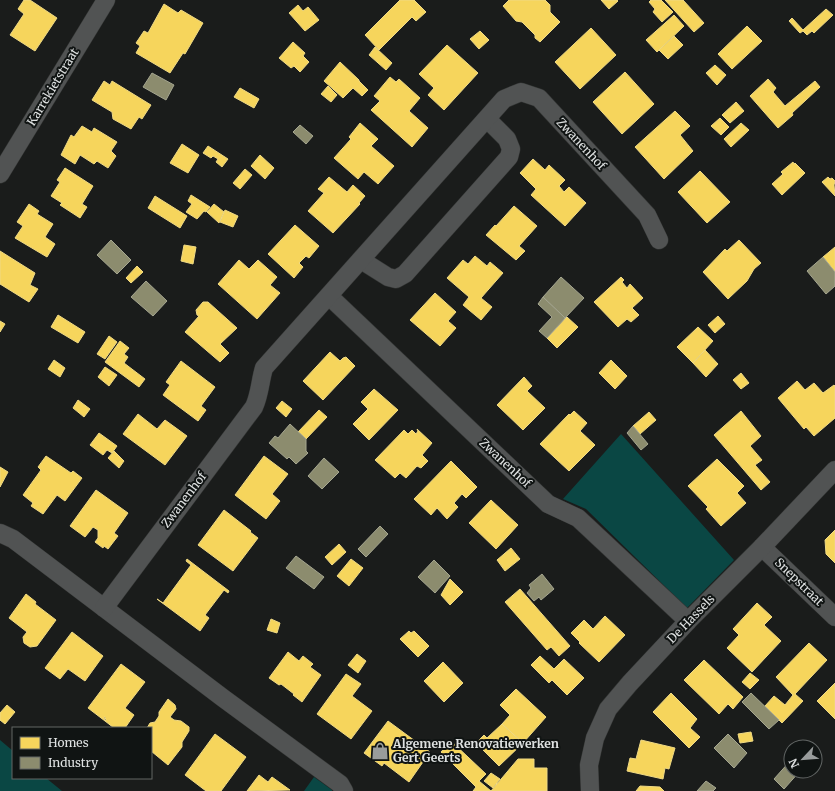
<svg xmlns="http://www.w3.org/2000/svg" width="835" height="791" font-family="Merriweather,serif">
  <rect width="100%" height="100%" fill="#1a1c1b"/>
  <g fill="#0a4744">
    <polygon points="621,434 734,560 687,608 586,509 563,499"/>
    <polygon points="0,740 13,751 13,778 46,778 62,791 0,791"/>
    <polygon points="314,777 332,790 332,791 304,791"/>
  </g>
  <g fill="#f6d55c" stroke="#efd984">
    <polygon points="24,0 30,0 57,18 35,51 10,35 24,14 18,9"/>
    <polygon points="400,0 414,0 426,12 416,21 412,17 379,50 365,35"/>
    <polygon points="509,0 545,0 550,5 550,12 560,22 540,42 535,38 535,35 522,22 516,21 503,6"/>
    <polygon points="601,0 617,0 618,1 609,9"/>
    <polygon points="651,0 661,0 673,12 662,22 653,12 655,9 649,2"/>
    <polygon points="665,0 683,0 704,23 694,32"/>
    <polygon points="164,4 178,13 181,10 203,23 185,54 183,53 170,73 136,53 140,46 136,43 144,31 148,33"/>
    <polygon points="298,5 303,11 308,7 319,20 305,31 289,13"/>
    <polygon points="826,9 833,15 814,33 812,31 807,35 803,31 800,33 789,21 792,18 803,30"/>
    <polygon points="674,15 684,26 657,52 646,40"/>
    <polygon points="747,26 762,41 732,69 718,54"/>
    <polygon points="591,28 616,55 580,89 555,62"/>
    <polygon points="480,31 489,40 479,49 470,39"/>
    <polygon points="674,36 683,45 668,59 659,50"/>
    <polygon points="293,42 305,53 303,56 309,62 300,72 294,66 291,68 279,58"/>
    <polygon points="447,45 478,73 444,110 428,95 434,88 419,74"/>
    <polygon points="375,47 392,63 386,70 369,55"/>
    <polygon points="340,62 359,80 359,81 368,90 362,96 353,88 343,98 324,81"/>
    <polygon points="715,65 726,75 717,85 706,73"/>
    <polygon points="625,72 654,104 622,134 593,102"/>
    <polygon points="390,77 396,82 399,79 420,98 409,111 428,128 412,147 371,110 380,101 374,96"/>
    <polygon points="768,79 776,88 773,92 785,106 815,81 820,87 792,113 793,115 778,128 750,96"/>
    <polygon points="104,81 110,85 112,81 151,105 142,119 139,117 131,129 113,119 112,112 92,100"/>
    <polygon points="328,86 337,95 331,102 321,94"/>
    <polygon points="240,88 259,99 254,108 234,97"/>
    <polygon points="736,102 744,111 730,123 722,115"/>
    <polygon points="675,111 690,126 680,135 693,151 664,179 635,147"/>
    <polygon points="720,118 729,127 721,135 711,126"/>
    <polygon points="360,123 378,139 371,146 394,166 378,184 364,172 358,179 334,158 351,139 349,137"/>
    <polygon points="741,123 749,130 731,147 724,139"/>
    <polygon points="82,126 92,132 94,128 117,142 111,151 116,156 108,168 97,161 94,164 80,155 75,164 61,155 71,135 74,137"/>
    <polygon points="182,144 199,155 188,173 170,163"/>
    <polygon points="208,146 228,159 222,167 216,162 218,159 213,156 211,158 203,153"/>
    <polygon points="260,155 274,168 265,179 251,166"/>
    <polygon points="533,159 545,170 549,165 565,180 559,186 564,192 569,187 586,203 565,226 531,195 536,189 520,173"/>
    <polygon points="793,162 794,164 795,163 805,173 782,195 772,184 783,174 781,172"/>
    <polygon points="65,168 93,186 82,204 87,207 80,218 60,205 62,203 51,196 60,182 57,180"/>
    <polygon points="245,169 252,175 240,189 233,183"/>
    <polygon points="700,171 730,202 707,223 678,192"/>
    <polygon points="329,177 347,192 353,185 365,196 359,203 360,204 333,233 308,211 324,193 318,189"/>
    <polygon points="828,177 830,179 832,178 835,181 834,185 835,196 822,182"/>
    <polygon points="191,195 210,207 206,212 204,211 197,219 186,212 192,204 188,201"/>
    <polygon points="155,196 187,216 180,228 148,208"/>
    <polygon points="29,204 39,211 37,214 53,224 45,237 55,244 47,257 15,238 23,226 17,222"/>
    <polygon points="214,204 224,212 219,223 207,212"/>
    <polygon points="514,206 537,226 519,246 525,251 516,260 486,235 495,225 496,226"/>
    <polygon points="225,210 238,216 233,227 220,222"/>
    <polygon points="295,225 319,246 309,258 306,256 299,263 303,267 294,278 268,254"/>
    <polygon points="739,240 761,263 754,269 747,281 728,299 703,272 725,249 727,251"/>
    <polygon points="184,245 196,247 193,264 181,261"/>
    <polygon points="835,247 835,272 823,257"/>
    <polygon points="0,251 35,273 30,285 38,289 29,302 0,284"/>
    <polygon points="475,256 487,266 490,262 503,273 481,298 492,307 481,320 463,305 469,297 447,278 463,260 468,264"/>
    <polygon points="239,260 249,269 258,260 277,277 270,285 280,293 257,319 218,284"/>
    <polygon points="137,266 143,272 131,283 126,278"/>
    <polygon points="621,277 624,280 622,282 627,288 630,284 643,298 632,308 639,315 631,322 627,319 618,327 594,302"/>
    <polygon points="435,293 456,312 448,321 456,328 440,346 410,320"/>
    <polygon points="203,302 208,302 237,328 220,344 229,353 220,362 185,332 199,316 197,315 196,310"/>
    <polygon points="58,315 85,332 78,343 51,327"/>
    <polygon points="718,316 725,324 715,333 708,325"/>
    <polygon points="567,317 578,327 557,348 547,338"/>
    <polygon points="0,321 5,324 0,332"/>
    <polygon points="698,327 713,341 693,363 677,347"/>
    <polygon points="109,336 117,342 105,359 97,354"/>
    <polygon points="120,341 129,348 124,354 128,357 124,363 145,379 139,387 105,362"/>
    <polygon points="705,350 718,364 706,377 693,363"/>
    <polygon points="330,352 340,361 343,358 346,357 355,366 323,400 303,381"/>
    <polygon points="54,360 65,368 60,377 48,369"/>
    <polygon points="611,360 627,376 615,389 599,373"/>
    <polygon points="181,361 215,387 201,406 206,410 198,421 163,395 170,385 166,382"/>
    <polygon points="105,367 117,375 109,386 98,377"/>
    <polygon points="741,373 749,383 741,389 733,380"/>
    <polygon points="524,377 532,386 527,391 545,408 523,430 497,405"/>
    <polygon points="797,381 805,390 814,383 823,393 834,385 835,386 835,418 814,436 806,427 804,429 778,398"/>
    <polygon points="374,389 398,410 369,440 353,424 368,409 361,402"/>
    <polygon points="78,400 90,409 84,417 73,408"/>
    <polygon points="282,401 292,409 286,417 276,408"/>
    <polygon points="319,410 327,417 306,439 298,432"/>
    <polygon points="574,411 587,423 580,431 595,445 569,471 540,444 569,414 570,415"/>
    <polygon points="741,411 761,436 750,446 762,460 755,465 770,482 761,490 714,435"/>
    <polygon points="649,412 656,420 640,434 633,426"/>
    <polygon points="138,414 157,429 165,420 187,436 165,465 123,434"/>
    <polygon points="417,429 432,443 422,455 428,461 421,468 417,466 406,478 400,473 395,478 375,460 404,430 408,434 412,430 416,434 418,431"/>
    <polygon points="99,433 117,446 112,453 107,450 103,455 90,445"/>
    <polygon points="114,451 124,461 119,468 108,458"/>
    <polygon points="46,456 71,473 73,471 82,478 65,501 57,495 43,514 31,506 33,503 23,495 41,470 38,467"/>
    <polygon points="264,456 288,474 272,494 280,501 266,519 235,495"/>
    <polygon points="717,459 744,486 737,493 746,503 721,526 706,509 708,507 688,486"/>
    <polygon points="451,461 477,487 466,498 462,494 454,503 458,507 447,519 437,508 431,515 414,499"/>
    <polygon points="0,467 8,472 0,487"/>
    <polygon points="96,490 128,513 114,533 118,536 108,549 104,546 103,548 95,542 98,538 98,530 93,527 85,537 70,526"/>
    <polygon points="491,500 518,525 496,549 469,523"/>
    <polygon points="224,510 251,531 250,532 258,538 233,571 198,545"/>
    <polygon points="835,530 835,563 826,554 825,540"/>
    <polygon points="339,544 346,552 332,565 325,557"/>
    <polygon points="511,548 520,559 505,571 497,560"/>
    <polygon points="187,559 229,591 228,593 224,590 205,615 209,618 200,631 157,599 163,603 191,565 186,561"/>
    <polygon points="351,559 363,568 349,586 337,576"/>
    <polygon points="450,579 463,592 450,605 441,595"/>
    <polygon points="520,589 570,646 559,656 551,647 547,650 505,602"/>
    <polygon points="26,594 36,602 35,604 56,620 37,646 30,647 24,643 23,637 27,632 9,618"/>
    <polygon points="757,603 772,617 764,625 781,641 752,672 727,648 739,635 733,629"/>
    <polygon points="605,616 625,635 599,662 579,643 580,642 571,633 584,620 593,629"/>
    <polygon points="271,619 280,623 277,633 267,630"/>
    <polygon points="409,631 411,633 414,631 429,646 418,657 400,639"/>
    <polygon points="72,632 103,656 85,681 68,669 60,679 45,668"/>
    <polygon points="809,643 827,660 795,694 803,701 782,723 765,706 774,696 785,705 793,695 776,677"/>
    <polygon points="288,652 299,661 303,656 313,664 310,667 321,675 302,702 293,695 294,694 281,684 279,685 269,678"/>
    <polygon points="357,654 366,661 358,673 348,665"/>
    <polygon points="540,656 554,669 564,659 584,678 567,695 552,680 549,683 531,665"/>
    <polygon points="704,660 743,697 733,709 728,704 719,714 684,680"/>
    <polygon points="443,662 463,683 444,702 424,681"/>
    <polygon points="121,664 145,682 125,708 134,715 125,728 114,728 105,721 106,720 105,717 104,717 105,721 88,708"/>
    <polygon points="750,673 759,680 750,689 742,682"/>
    <polygon points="346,674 361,684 352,696 372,711 351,739 317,714"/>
    <polygon points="835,683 835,719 817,701"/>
    <polygon points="516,689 546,717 523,743 502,724 510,715 500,705"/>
    <polygon points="671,693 697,719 690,728 700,737 689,748 653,712"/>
    <polygon points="168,699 175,705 176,709 170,717 174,720 181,721 189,727 189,731 182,742 182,747 168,765 151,751 151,728 147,728 150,723 155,722 159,716 159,712"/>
    <polygon points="7,705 15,712 5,724 0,720 0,713"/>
    <polygon points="388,721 430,752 409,782 384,763 382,766 364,753"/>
    <polygon points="502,724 523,743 499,766 476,743 484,735 487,738"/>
    <polygon points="751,732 753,741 740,743 738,734"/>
    <polygon points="215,734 246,757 221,791 206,791 185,775"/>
    <polygon points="641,740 675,748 669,769 665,768 663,779 627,771 630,758 636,759"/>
    <polygon points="451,741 486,774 479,781 491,791 473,791 476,787 441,752"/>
    <polygon points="518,759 534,759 534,768 547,768 547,791 491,791"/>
    <polygon points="491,773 500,779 493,788 484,781"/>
    <polygon points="259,775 268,782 272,777 290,790 247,791"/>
    <polygon points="640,786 660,787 664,791 636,791"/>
  </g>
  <g fill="#8c8c6e" stroke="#a5a690">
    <polygon points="152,73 174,85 166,100 143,87"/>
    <polygon points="300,125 313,136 306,144 293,132"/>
    <polygon points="111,240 131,260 117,274 97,255"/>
    <polygon points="823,257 835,272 835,286 826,294 807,271"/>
    <polygon points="561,277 584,298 565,318 543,297"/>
    <polygon points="146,281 167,301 153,316 131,297"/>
    <polygon points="543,297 565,318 547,338 539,331 552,317 538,304"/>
    <polygon points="290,424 306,439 306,451 308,453 296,464 289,457 287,459 269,443 275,436 278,438"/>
    <polygon points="633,426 648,444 641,450 627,433"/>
    <polygon points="324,458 339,472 322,489 308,476"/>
    <polygon points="380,526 388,534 366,557 358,549"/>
    <polygon points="296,556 324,577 314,589 286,568"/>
    <polygon points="434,560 450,576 435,593 418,577"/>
    <polygon points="542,574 554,589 541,600 539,597 534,601 527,593 531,588 529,585"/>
    <polygon points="751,693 779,720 769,729 742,702"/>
    <polygon points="728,734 747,753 734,768 714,748"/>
    <polygon points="791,760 791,771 800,771 784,789 774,779"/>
    <polygon points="706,781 716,788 713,791 697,791"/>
  </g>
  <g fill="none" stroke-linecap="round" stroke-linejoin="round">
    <g stroke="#343635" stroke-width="19">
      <g id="street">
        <polyline points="0,174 106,0"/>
        <polyline points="361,260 388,277 396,279 405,274 509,157 511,149 507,139 487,119"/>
        <polyline points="329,296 548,504 578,518 688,621"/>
        <polyline points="0,533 13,539 223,698 340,784 344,791"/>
        <polyline points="762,547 835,617"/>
        <path d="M104,608L254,407C260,394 260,381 264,368L504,99L521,92L539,98L647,215L659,240"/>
        <polyline points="590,791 589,765 595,738 608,709 630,683 688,621 762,547 835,470"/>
      </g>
    </g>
    <use href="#street" stroke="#515353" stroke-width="18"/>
  </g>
  <defs>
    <g id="shop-bare" transform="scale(1.38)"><path d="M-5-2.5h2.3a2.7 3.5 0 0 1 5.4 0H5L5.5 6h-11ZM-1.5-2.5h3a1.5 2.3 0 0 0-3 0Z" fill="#999c9c" stroke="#101413" stroke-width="2.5" paint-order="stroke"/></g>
  </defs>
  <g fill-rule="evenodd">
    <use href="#shop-bare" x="380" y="751"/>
  </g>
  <g text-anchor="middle" stroke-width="4" stroke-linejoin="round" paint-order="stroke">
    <g font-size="12" fill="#dee1e1" stroke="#101413">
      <text transform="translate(53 87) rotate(-59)" y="4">Karrekietstraat</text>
      <text transform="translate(581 144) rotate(47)" y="4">Zwanenhof</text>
      <text transform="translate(505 463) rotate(43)" y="4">Zwanenhof</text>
      <text transform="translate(184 500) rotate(-53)" y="4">Zwanenhof</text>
      <text transform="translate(799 582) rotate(44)" y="4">Snepstraat</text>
      <text transform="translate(691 619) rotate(-46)" y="4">De Hassels</text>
    </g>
    <g font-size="12" font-weight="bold" fill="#dee1e1" stroke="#101413" text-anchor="start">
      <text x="393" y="748">Algemene Renovatiewerken<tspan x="393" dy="14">Gert Geerts</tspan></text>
    </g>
  </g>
  <rect x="12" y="727" width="140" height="52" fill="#101413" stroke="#626665"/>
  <rect x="20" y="737" width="20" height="12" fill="#f6d55c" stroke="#626665"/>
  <text x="48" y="747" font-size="12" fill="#dee1e1">Homes</text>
  <rect x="20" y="757" width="20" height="12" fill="#8c8c6e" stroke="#626665"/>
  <text x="48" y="767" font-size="12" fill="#dee1e1">Industry</text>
  <g transform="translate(803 759) rotate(244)"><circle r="19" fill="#101413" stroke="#626665"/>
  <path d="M0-3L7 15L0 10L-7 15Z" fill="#999c9c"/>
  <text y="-6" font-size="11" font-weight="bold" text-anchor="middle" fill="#dee1e1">N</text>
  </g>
</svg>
